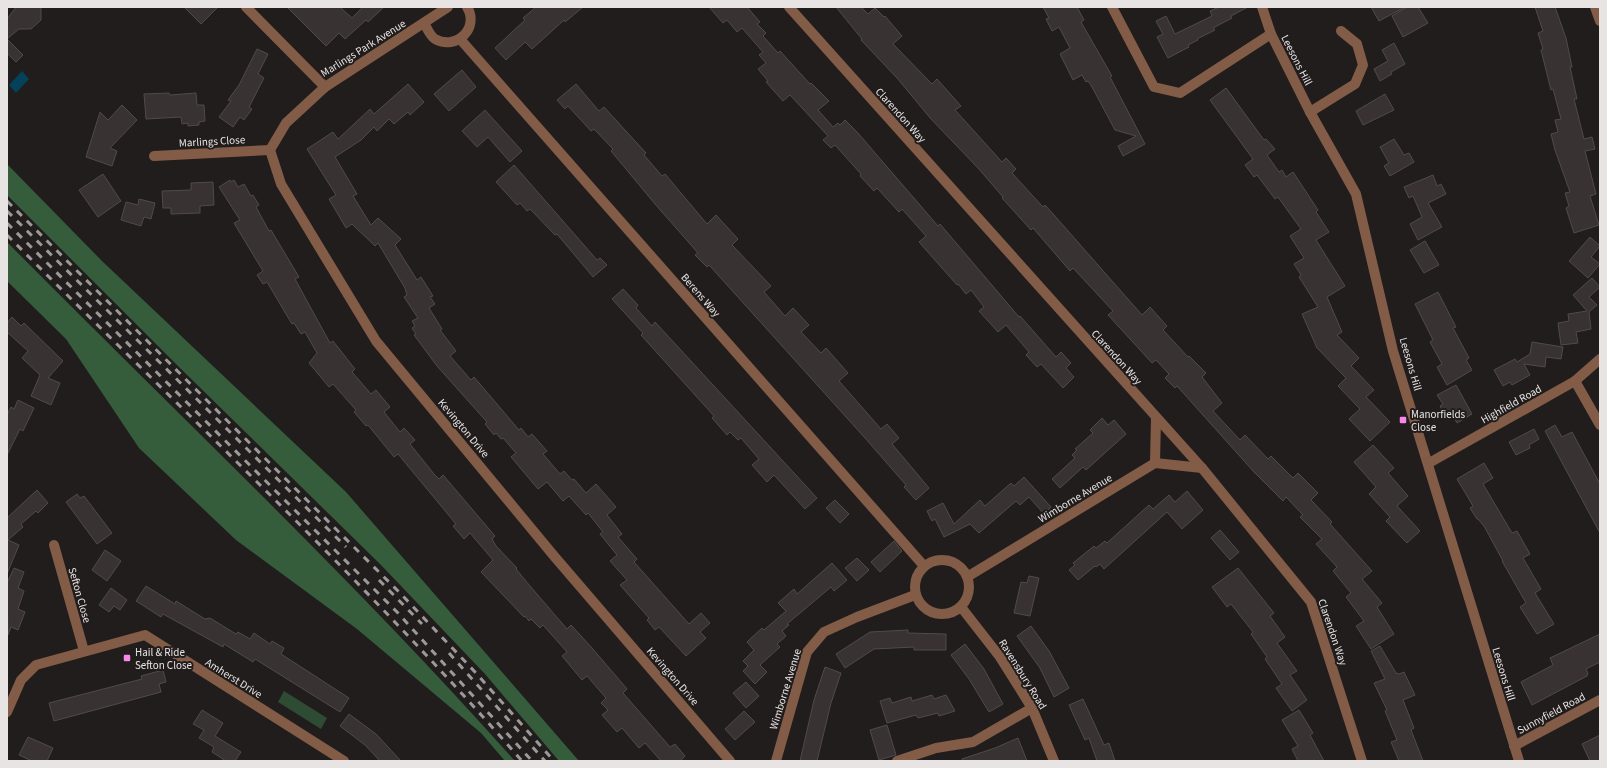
<svg xmlns="http://www.w3.org/2000/svg" width="1607" height="768" font-family="'Source Sans 3',sans-serif">
  <rect width="100%" height="100%" fill="#211d1c"/>
  <polygon fill="#2e4b33" points="284,691 327,718 321,729 278,702"/>
  <g fill="#355d3c">
    <polygon points="7,164 102,261 346,492 579,761 559,761 485,674 381,565 180,368 7,195"/>
    <path d="M7,242C177,414 354,580 515,761H505L481,733L357,629L236,540L139,448L66,339L7,281Z"/>
  </g>
  <polygon fill="#04415b" points="22,71 29,79 16,93 9,85"/>
  <g fill="#383332" stroke="#504b49">
    <polygon points="16,7 41,7 41,20 31,29 19,29 7,39 23,55 16,62 7,53 7,19"/>
    <polygon points="184,7 218,7 201,24"/>
    <polygon points="287,7 340,7 352,18 363,7 384,7 368,22 366,20 345,39 339,33 326,46"/>
    <polygon points="536,7 583,7 565,22 564,20 532,49 525,42 506,60 495,48 525,20 523,18"/>
    <polygon points="709,7 747,7 760,22 757,24 766,33 763,36 778,53 780,51 810,84 811,83 829,101 818,110 833,127 838,123 840,125 845,120 857,132 938,226 940,224 1019,317 1020,316 1056,357 1061,352 1071,363 1066,368 1074,377 1063,388 1041,364 1037,367 1026,355 1029,352 1006,325 998,332 979,311 984,307 971,290 966,294 958,284 957,285 919,242 926,236 902,209 899,212 877,188 874,191 860,176 861,174 835,145 831,148 823,140 828,136 790,95 783,101 766,82 768,81 758,69 766,63 759,55 763,52 742,28 737,32 727,20 723,23"/>
    <polygon points="836,7 861,7 868,14 875,8 884,17 885,16 902,36 893,44 932,84 937,79 961,106 955,110 1002,162 1006,158 1016,169 1012,173 1043,207 1045,205 1054,215 1142,315 1150,307 1167,326 1163,330 1188,357 1189,356 1206,373 1202,377 1222,403 1213,411 1240,440 1245,435 1268,459 1271,456 1293,478 1298,473 1318,493 1311,500 1332,522 1330,524 1372,571 1362,579 1382,603 1377,607 1394,634 1371,649 1356,626 1364,621 1346,597 1351,593 1333,571 1337,567 1316,544 1322,539 1300,517 1303,515 1286,497 1283,501 1254,472 1177,386 1175,388 1165,378 1169,374 1156,360 1152,363 1108,315 1113,311 1073,268 1070,271 1033,228 1031,230 1002,198 1003,197 978,168 931,119 897,78 861,40 862,39"/>
    <polygon points="1043,7 1077,7 1084,20 1081,22 1112,76 1110,77 1145,144 1123,156 1118,146 1136,136 1115,130 1092,87 1088,81 1086,82 1082,75 1073,80 1060,54 1070,48 1059,27 1052,31 1046,19 1049,18"/>
    <polygon points="1219,7 1248,7 1231,16 1232,18 1213,28 1215,30 1197,39 1198,40 1188,45 1189,47 1168,58 1157,37 1163,34 1156,21 1166,16 1175,34 1212,16 1210,11"/>
    <polygon points="1371,7 1405,7 1379,21"/>
    <polygon points="1407,7 1418,7 1428,23 1403,37 1392,16"/>
    <polygon points="1535,7 1555,7 1566,38 1572,67 1570,67 1577,99 1574,99 1584,139 1592,137 1595,149 1585,151 1596,194 1590,196 1599,225 1574,233 1566,208 1569,206 1565,193 1570,192 1555,150 1551,134 1558,132 1555,120 1561,119 1553,89 1551,90 1541,50 1543,49 1538,33 1543,31"/>
    <polygon points="1394,43 1405,64 1391,72 1392,74 1380,81 1374,69 1388,61 1382,50"/>
    <polygon points="257,49 268,54 258,74 264,78 249,107 252,109 244,120 240,117 233,127 219,117 231,101 228,100 239,85"/>
    <polygon points="462,70 476,87 449,111 434,94"/>
    <polygon points="408,84 424,102 410,115 408,112 394,124 389,119 377,131 374,127 361,140 335,157 357,194 353,196 371,225 378,218 401,239 395,245 417,280 421,277 433,296 430,297 435,304 429,308 442,329 440,330 456,351 450,356 471,380 474,377 519,430 521,428 528,437 532,434 547,451 543,454 560,474 564,471 572,480 574,479 586,493 596,484 616,507 607,515 622,534 618,537 637,559 634,562 689,624 701,613 710,623 700,632 706,638 686,656 659,627 655,630 647,620 649,618 620,585 627,580 610,561 617,555 600,534 603,532 588,513 586,515 569,496 563,501 547,482 538,489 511,457 516,453 503,438 501,439 496,433 494,435 485,424 487,422 437,366 414,335 416,334 412,328 415,326 412,321 418,318 404,297 407,295 405,288 378,243 375,246 352,224 346,228 329,199 336,195 307,149 333,132 338,139 370,109 374,114"/>
    <polygon points="576,84 599,111 604,107 646,153 644,155 662,176 665,174 707,224 716,215 738,239 732,245 771,286 764,292 785,316 793,308 809,325 801,332 821,353 826,348 848,373 839,381 881,429 887,424 899,438 892,444 929,488 916,500 904,487 906,485 865,438 709,265 707,267 695,255 698,253 655,204 611,151 613,149 594,129 591,131 568,106 565,109 557,100"/>
    <polygon points="1226,88 1264,140 1266,139 1275,149 1267,155 1279,172 1282,170 1286,177 1293,172 1318,210 1316,212 1329,232 1316,240 1345,286 1327,297 1342,332 1337,335 1359,358 1351,366 1374,390 1366,397 1390,422 1370,441 1349,419 1360,409 1338,386 1346,378 1317,348 1302,314 1318,307 1299,277 1301,275 1294,264 1304,258 1290,236 1301,229 1278,197 1275,199 1257,175 1254,177 1245,165 1253,159 1210,100"/>
    <polygon points="169,93 170,95 196,93 197,105 204,105 205,121 199,122 199,125 188,126 188,123 182,124 181,117 146,119 144,94"/>
    <polygon points="1385,94 1394,110 1363,125 1356,111"/>
    <polygon points="122,105 137,120 110,148 117,151 112,166 86,157 100,112 108,120"/>
    <polygon points="485,110 522,151 510,162 488,137 477,147 462,131"/>
    <polygon points="1394,139 1404,155 1409,153 1414,162 1390,176 1384,166 1389,163 1380,147"/>
    <polygon points="514,165 597,260 600,258 607,265 593,277 557,234 555,235 530,209 527,211 520,203 517,205 496,182"/>
    <polygon points="103,174 121,201 98,217 79,190"/>
    <polygon points="1433,175 1437,186 1441,184 1446,194 1428,203 1442,227 1418,240 1410,224 1422,217 1413,196 1409,198 1404,187"/>
    <polygon points="230,180 231,182 234,180 238,187 244,184 251,196 253,195 259,205 256,207 269,231 271,230 299,277 295,279 313,312 330,343 333,341 355,369 352,372 371,394 376,390 390,407 384,412 400,432 404,428 415,440 410,444 434,474 439,479 443,475 495,536 492,539 496,546 517,568 516,569 530,586 567,629 571,625 592,648 627,689 623,693 670,747 675,744 685,756 680,761 661,761 645,743 639,748 622,728 617,732 602,715 608,710 601,703 606,698 587,676 582,680 562,656 567,652 543,625 540,628 531,619 529,621 525,616 524,617 481,572 493,560 470,533 464,539 453,526 456,524 398,454 394,457 368,425 366,426 354,412 356,410 333,384 329,387 309,363 317,353 305,332 301,334 294,323 292,324 267,282 263,284 257,275 263,271 234,223 240,220 219,187"/>
    <polygon points="213,182 214,205 200,206 200,213 171,214 171,208 163,208 162,191 191,190 191,183"/>
    <polygon points="139,199 155,203 151,219 144,217 141,226 121,220 126,202 138,205"/>
    <polygon points="1590,237 1600,246 1591,257 1600,264 1588,278 1569,261"/>
    <polygon points="1425,241 1439,265 1424,273 1410,250"/>
    <polygon points="1592,278 1600,287 1589,297 1597,305 1589,312 1591,329 1576,332 1578,343 1561,345 1558,323 1569,321 1568,314 1587,311 1573,295"/>
    <polygon points="623,289 638,305 636,308 652,326 655,322 817,498 805,509 774,475 767,482 752,465 759,459 741,438 738,440 730,432 727,435 712,418 714,416 641,335 643,333 612,299"/>
    <polygon points="1438,292 1456,327 1453,328 1469,358 1466,360 1472,370 1447,385 1437,367 1442,364 1430,342 1433,340 1415,304"/>
    <polygon points="12,317 21,326 24,323 63,361 48,378 60,383 51,405 31,396 40,375 22,358 28,351 7,332 7,323"/>
    <polygon points="1532,342 1563,347 1561,359 1546,357 1545,367 1524,364 1530,375 1512,385 1510,382 1503,386 1494,370 1515,359 1517,362 1530,354"/>
    <polygon points="1456,385 1472,414 1457,423 1451,412 1445,416 1440,406 1443,404 1437,395"/>
    <polygon points="18,400 34,408 23,431 20,429 7,455 7,415 11,407 14,409"/>
    <polygon points="1102,418 1108,425 1114,420 1126,434 1086,470 1083,467 1060,488 1052,479 1075,458 1072,455 1077,450 1075,449 1093,433 1090,430"/>
    <polygon points="1555,425 1562,437 1572,432 1600,484 1600,533 1545,431"/>
    <polygon points="1534,429 1539,439 1529,445 1530,448 1516,455 1509,442"/>
    <polygon points="1373,445 1394,468 1388,473 1408,496 1397,506 1420,531 1407,543 1386,521 1390,517 1369,494 1376,487 1354,462"/>
    <polygon points="1484,463 1493,478 1483,484 1512,533 1517,531 1530,554 1523,558 1541,589 1535,593 1554,624 1537,634 1520,607 1526,603 1502,561 1503,561 1484,526 1478,519 1477,519 1470,508 1473,506 1457,479"/>
    <polygon points="1024,477 1051,507 1044,514 1029,497 1020,505 1016,501 979,533 970,524 944,537 935,519 932,521 927,511 943,503 954,524 980,500 985,506 1011,483 1014,486"/>
    <polygon points="37,490 48,503 38,513 36,511 21,524 23,527 8,540 19,545 7,574 7,518"/>
    <polygon points="1187,491 1203,510 1182,529 1167,512 1104,569 1100,564 1096,567 1095,566 1078,580 1069,570 1075,565 1073,563 1094,546 1096,548 1105,541 1107,543 1149,505 1153,509 1169,495 1175,502"/>
    <polygon points="77,494 80,498 84,496 112,533 97,544 66,502"/>
    <polygon points="835,500 849,514 840,523 826,508"/>
    <polygon points="1220,530 1239,552 1230,560 1211,538"/>
    <polygon points="894,541 902,551 880,572 871,562"/>
    <polygon points="105,550 121,561 107,581 92,570"/>
    <polygon points="857,558 869,570 857,581 845,568"/>
    <polygon points="832,563 847,580 834,591 831,587 787,624 789,625 782,631 786,636 777,644 780,647 760,665 767,672 755,684 743,671 748,666 743,661 754,650 747,642 762,628 764,630 786,611 778,603 794,589 797,594"/>
    <polygon points="14,568 24,572 18,588 24,591 18,609 25,612 18,630 11,627 8,635 7,583"/>
    <polygon points="1238,568 1274,613 1270,616 1285,637 1277,643 1297,671 1290,675 1307,700 1292,711 1276,688 1282,684 1265,659 1267,657 1251,634 1253,632 1231,604 1227,607 1212,587"/>
    <polygon points="1029,576 1039,578 1030,616 1014,613 1021,582 1027,583"/>
    <polygon points="146,586 175,604 176,601 205,619 210,618 236,634 238,632 250,639 254,633 270,644 272,641 284,648 281,654 349,698 340,712 255,659 253,662 224,644 223,647 163,614 161,617 136,601"/>
    <polygon points="111,588 127,600 120,610 114,606 109,612 99,605"/>
    <polygon points="1031,626 1049,651 1069,688 1054,697 1040,668 1017,636"/>
    <polygon points="908,630 908,633 946,634 946,650 914,650 914,647 874,649 845,668 836,654 870,632"/>
    <polygon points="1600,634 1600,662 1586,669 1588,673 1587,676 1532,705 1521,682 1553,665 1550,658"/>
    <polygon points="965,644 984,669 1003,704 989,712 969,679 951,655"/>
    <polygon points="1380,646 1396,673 1399,674 1404,672 1415,695 1403,700 1414,728 1411,730 1423,761 1399,761 1391,742 1397,740 1385,711 1387,710 1374,683 1385,679 1371,651"/>
    <polygon points="825,667 841,673 831,703 817,761 800,761 814,700"/>
    <polygon points="163,670 166,682 159,684 161,692 54,721 49,703 142,679 141,676"/>
    <polygon points="746,682 759,696 746,708 733,693"/>
    <polygon points="932,695 934,699 946,695 955,711 939,716 938,713 918,718 916,715 887,723 880,701 890,698 892,703 911,697 912,701"/>
    <polygon points="1083,699 1104,745 1109,743 1115,761 1097,761 1089,738 1085,740 1069,705"/>
    <polygon points="202,710 223,723 215,736 241,752 235,761 226,761 212,752 214,747 199,738 204,730 193,724"/>
    <polygon points="1299,710 1313,733 1310,735 1324,761 1298,761 1292,749 1298,746 1282,720"/>
    <polygon points="744,711 755,722 735,740 725,729"/>
    <polygon points="349,714 376,734 401,761 380,761 365,745 340,726"/>
    <polygon points="887,725 896,755 879,760 870,730"/>
    <polygon points="1600,735 1600,761 1590,761 1582,744"/>
    <polygon points="28,737 53,748 47,761 32,761 19,755"/>
    <polygon points="1018,738 1027,761 962,761 962,759 995,748"/>
  </g>
  <g fill="none" stroke-linecap="round" stroke-linejoin="round">
    <g stroke="#835c48" stroke-width="10">
      <polyline points="246,7 325,87 448,7"/>
      <polyline points="789,7 1202,468 1311,602 1362,761"/>
      <polyline points="1112,7 1154,87 1180,93 1271,34"/>
      <polyline points="1262,7 1271,34 1310,112 1356,194 1393,351 1519,761"/>
      <polyline points="1595,7 1600,21"/>
      <path d="M424,23C427,28 430,36 435,39C456,51 480,28 467,7"/>
      <polyline points="460,39 924,566"/>
      <polyline points="325,87 286,123 270,150 281,184 376,341 554,556 730,761"/>
      <polyline points="1310,112 1355,84 1363,65 1357,44 1341,31"/>
      <polyline points="154,156 270,150"/>
      <polyline points="1575,381 1600,425"/>
      <polyline points="1155,463 1156,418"/>
      <polyline points="1429,463 1575,381 1600,359"/>
      <polyline points="54,545 84,651"/>
      <circle cx="942" cy="587" r="27"/>
      <polyline points="967,577 1155,463 1202,468"/>
      <polyline points="961,607 1000,657 1032,708 1054,761"/>
      <polyline points="7,712 21,680 36,665 145,635 344,761"/>
      <polyline points="1514,746 1600,700"/>
      <polyline points="776,761 807,652 824,632 857,617 915,595"/>
      <polyline points="897,761 936,748 973,742 1032,708"/>
    </g>
    <g stroke="#9d9998" stroke-width="3" stroke-dasharray="7 7" stroke-linecap="butt">
      <polyline points="7,201 400,593 476,673 554,761"/>
      <polyline points="7,211 346,547"/>
      <polyline points="7,223 397,612 532,761"/>
      <path d="M7,235C180,409 361,576 522,761"/>
      <polyline points="379,580 422,624"/>
      <polyline points="449,653 545,761"/>
    </g>
  </g>
  <g fill="#f987e8" stroke="#211d1c" stroke-width="1.5">
    <rect x="1399" y="416" width="8" height="8" rx="2"/>
    <rect x="123" y="654" width="8" height="8" rx="2"/>
  </g>
  <g text-anchor="middle" stroke-width="4" stroke-linejoin="round" paint-order="stroke">
    <g font-size="11" fill="#e7e4e3" stroke="#211d1c">
      <text transform="translate(363 48) rotate(-32)" y="4">Marlings Park Avenue</text>
      <text transform="translate(1297 60) rotate(63)" y="4">Leesons Hill</text>
      <text transform="translate(901 115) rotate(48)" y="4">Clarendon Way</text>
      <text transform="translate(212 141) rotate(-3)" y="4">Marlings Close</text>
      <text transform="translate(701 295) rotate(49)" y="4">Berens Way</text>
      <text transform="translate(1117 357) rotate(48)" y="4">Clarendon Way</text>
      <text transform="translate(1411 364) rotate(74)" y="4">Leesons Hill</text>
      <text transform="translate(1511 404) rotate(-29)" y="4">Highfield Road</text>
      <text transform="translate(464 428) rotate(50)" y="4">Kevington Drive</text>
      <text transform="translate(1075 498) rotate(-31)" y="4">Wimborne Avenue</text>
      <text transform="translate(80 595) rotate(74)" y="4">Sefton Close</text>
      <text transform="translate(1333 632) rotate(71)" y="4">Clarendon Way</text>
      <text transform="translate(1023 674) rotate(58)" y="4">Ravensbury Road</text>
      <text transform="translate(1504 674) rotate(73)" y="4">Leesons Hill</text>
      <text transform="translate(673 676) rotate(49)" y="4">Kevington Drive</text>
      <text transform="translate(234 678) rotate(32)" y="4">Amherst Drive</text>
      <text transform="translate(785 689) rotate(-73)" y="4">Wimborne Avenue</text>
      <text transform="translate(1551 713) rotate(-28)" y="4">Sunnyfield Road</text>
    </g>
    <g font-size="11" fill="#e7e4e3" stroke="#211d1c" text-anchor="start">
      <text x="1411" y="418">Manorfields<tspan x="1411" dy="13">Close</tspan></text>
      <text x="135" y="656">Hail &amp; Ride<tspan x="135" dy="13">Sefton Close</tspan></text>
    </g>
  </g>
  <rect width="1607" height="768" fill="none" stroke="#e7e4e3" stroke-width="16"/>
</svg>
